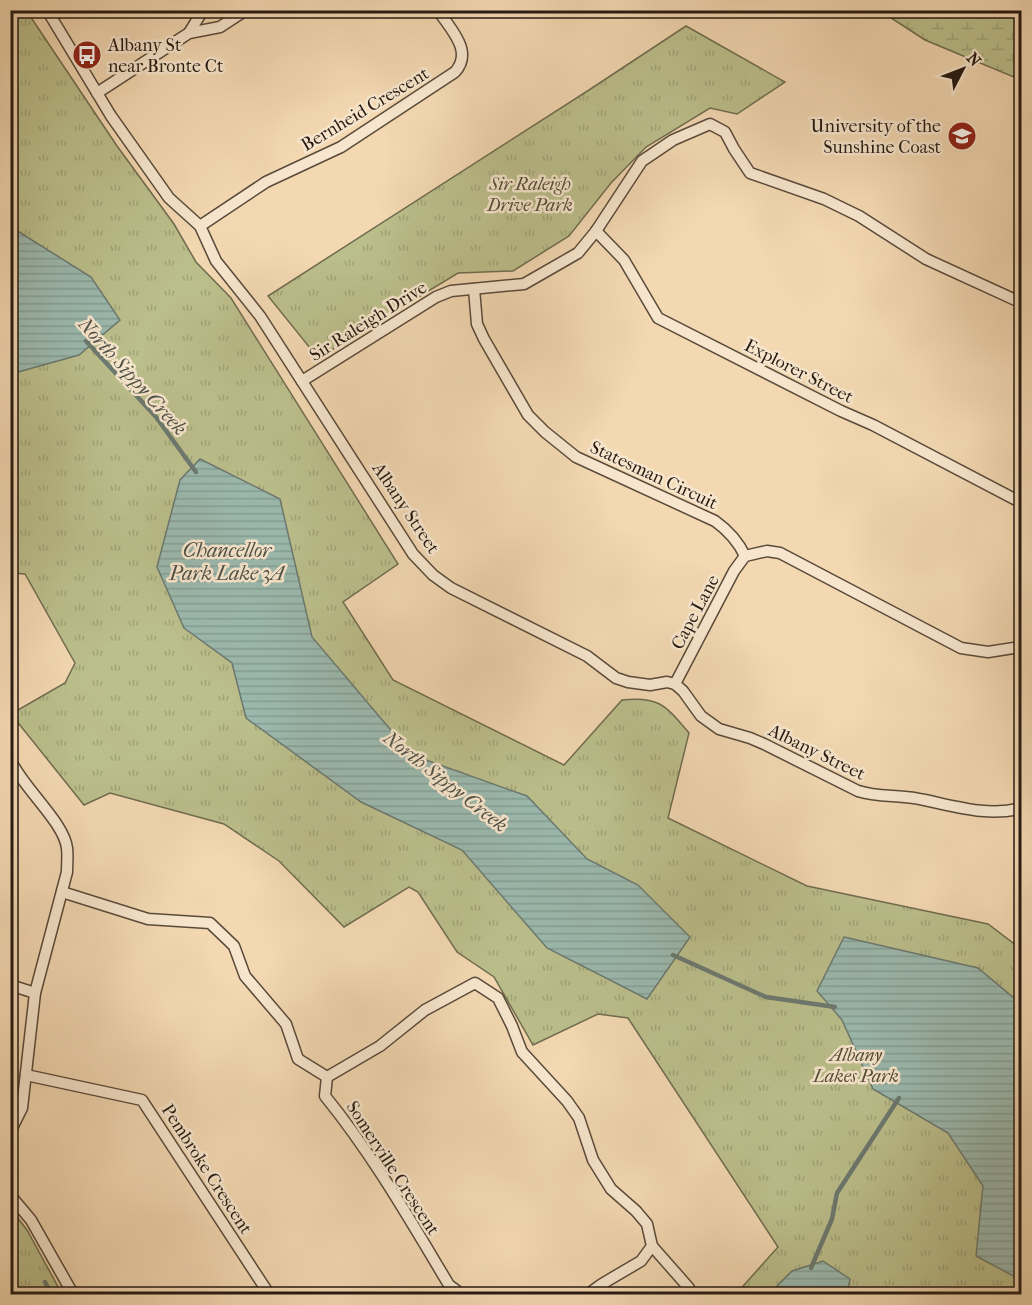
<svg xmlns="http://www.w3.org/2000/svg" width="1032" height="1305" font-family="'IM FELL French Canon',serif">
  <defs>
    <pattern id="wetland-marsh" width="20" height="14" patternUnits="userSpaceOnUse" patternTransform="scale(1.5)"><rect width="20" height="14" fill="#bbbf8c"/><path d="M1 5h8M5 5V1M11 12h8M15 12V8" fill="none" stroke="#a1a478"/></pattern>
    <pattern id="park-tufts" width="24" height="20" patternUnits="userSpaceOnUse" patternTransform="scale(1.5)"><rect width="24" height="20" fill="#bbbf8c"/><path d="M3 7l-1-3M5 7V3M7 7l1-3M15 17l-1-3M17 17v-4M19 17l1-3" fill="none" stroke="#a1a478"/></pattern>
    <pattern id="water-rules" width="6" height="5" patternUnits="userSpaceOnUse" patternTransform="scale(1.5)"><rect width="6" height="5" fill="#9bb9ae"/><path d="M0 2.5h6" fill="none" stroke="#859e95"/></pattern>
  </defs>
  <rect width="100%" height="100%" fill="#f3d8b2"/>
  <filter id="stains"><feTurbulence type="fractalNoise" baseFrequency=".00333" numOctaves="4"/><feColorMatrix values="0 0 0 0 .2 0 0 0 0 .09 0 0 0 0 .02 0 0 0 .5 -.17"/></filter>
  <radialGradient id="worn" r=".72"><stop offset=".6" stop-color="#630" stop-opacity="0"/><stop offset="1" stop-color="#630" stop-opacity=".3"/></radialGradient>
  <polygon fill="url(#wetland-marsh)" stroke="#706c4f" stroke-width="1.5" points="884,11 1021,11 1021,80 925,40 885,14"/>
  <g fill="url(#park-tufts)" stroke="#706c4f" stroke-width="1.5">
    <path d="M26,10L117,146L174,224L196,262L231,298L398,564L343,602L393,680L564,765L622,700C660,696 666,706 689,733L668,818L807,886L988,924L1021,949V1294H736L778,1247L628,1018L598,1014L533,1045L494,977L457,952L418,892L409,887L344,927L279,861L224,824L110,793L84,805L11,714L65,683L75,663L25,574L11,573L10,11Z"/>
    <polygon points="686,26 785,82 737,114 710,108 646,147 611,183 569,236 513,271 458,273 325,354 310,348 268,296 589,90"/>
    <polygon points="10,1208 27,1230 62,1294 11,1294"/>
  </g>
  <g fill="url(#water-rules)" stroke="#6c7970" stroke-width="1.5">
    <polygon points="11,227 91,277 120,320 79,355 11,374"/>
    <polygon points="200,459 280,499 312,637 412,755 527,796 587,859 638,885 690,937 647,999 547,948 462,850 361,802 246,718 232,663 184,628 157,567 180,480"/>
    <polygon points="844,937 978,968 1021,1004 1021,1280 976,1256 983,1186 948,1133 873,1089 842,1020 817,991"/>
    <polygon points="823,1261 850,1279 847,1294 769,1294 792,1271"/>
  </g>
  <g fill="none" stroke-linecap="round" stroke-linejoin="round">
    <g stroke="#6c7970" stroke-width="4.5">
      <polyline points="86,341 156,417 196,472"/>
      <polyline points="673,955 766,997 835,1007"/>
      <polyline points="811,1268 832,1219 837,1193 899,1098"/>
      <polyline points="45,1282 51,1294"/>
    </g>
    <g stroke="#594a3a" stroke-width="13">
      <g id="street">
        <path d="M47,10L111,116L169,198L200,226L216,261L260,316L413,554L433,575L451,588L587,656L616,678L628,682L650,685L667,682L675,684L683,691L701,716L719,729L750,738L764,744L858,791C876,797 895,795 914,798C949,804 986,818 1022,808"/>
        <polyline points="189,33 203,10"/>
        <polyline points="97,93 189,33 220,27 246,10"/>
        <path d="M200,226L266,182L341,147L455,72C474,51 450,29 438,10"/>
        <polyline points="596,231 624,260 658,318 841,411 873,425 1022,503"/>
        <path d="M474,289L477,324L484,339L528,415L545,432L576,457L715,521C729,531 738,541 745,556L767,551L780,553L961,648L988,652L1020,647L1022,644"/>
        <polyline points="302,381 436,297 451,291 524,284 578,253 596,231 642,161 673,140 710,124 725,132 734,149 750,173 824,199 859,216 926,259 1022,303"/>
        <polyline points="675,684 734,571 745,556"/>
        <path d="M10,759C22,787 64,822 67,848C68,856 67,864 67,872L35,993L22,1108L10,1132"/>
        <polyline points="62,892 148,919 210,923 234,946 245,976 286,1024 298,1059 327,1077"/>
        <polyline points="10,985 35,993"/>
        <polyline points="26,1075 142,1100 269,1294"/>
        <polyline points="327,1077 380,1046 425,1010 475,983 498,998 512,1026 522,1052 567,1101 579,1118 593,1160 611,1189 636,1211 647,1224 652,1246 641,1261 602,1284 588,1294"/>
        <path d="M327,1077L325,1096C373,1155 410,1220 449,1285L461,1294"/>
        <polyline points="10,1195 31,1220 73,1294"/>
        <polyline points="652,1246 689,1288"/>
      </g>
    </g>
    <use href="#street" stroke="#f7e6cd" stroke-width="10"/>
  </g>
  <defs>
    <g id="bus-disc" transform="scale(1.5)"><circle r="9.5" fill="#8f2418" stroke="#f7e6cd"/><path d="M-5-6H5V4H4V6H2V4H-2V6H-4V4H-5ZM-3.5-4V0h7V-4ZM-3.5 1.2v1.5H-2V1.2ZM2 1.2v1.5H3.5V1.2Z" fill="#fff"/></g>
    <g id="university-disc" transform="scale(1.5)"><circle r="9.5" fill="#8f2418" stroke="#f7e6cd"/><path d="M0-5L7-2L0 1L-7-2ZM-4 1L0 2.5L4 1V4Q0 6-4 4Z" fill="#fff"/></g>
  </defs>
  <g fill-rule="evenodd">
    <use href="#bus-disc" x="87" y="55"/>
    <use href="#university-disc" x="962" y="136"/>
  </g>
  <g text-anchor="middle" stroke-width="5" stroke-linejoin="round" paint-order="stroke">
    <g font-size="18" fill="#261a12" stroke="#f7e6cd" text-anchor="start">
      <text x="108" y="51">Albany St<tspan x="108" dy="21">near Bronte Ct</tspan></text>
      <text x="941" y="132" text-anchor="end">University of the<tspan x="941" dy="21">Sunshine Coast</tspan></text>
    </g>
    <g font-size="18" fill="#261a12" stroke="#f7e6cd">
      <text transform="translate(365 109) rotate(-31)" y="6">Bernheid Crescent</text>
      <text transform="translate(368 321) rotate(-32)" y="6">Sir Raleigh Drive</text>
      <text transform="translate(799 371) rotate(27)" y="6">Explorer Street</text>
      <text transform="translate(654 475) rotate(25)" y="6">Statesman Circuit</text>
      <text transform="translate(406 508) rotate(56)" y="6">Albany Street</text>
      <text transform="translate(695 612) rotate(-62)" y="6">Cape Lane</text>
      <text transform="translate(817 752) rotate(26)" y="6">Albany Street</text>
      <text transform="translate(393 1168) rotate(57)" y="6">Somerville Crescent</text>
      <text transform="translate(207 1169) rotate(57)" y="6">Pembroke Crescent</text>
    </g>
    <g font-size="18" font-style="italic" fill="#534c37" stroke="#f7e6cd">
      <text x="530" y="190">Sir Raleigh<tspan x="530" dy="21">Drive Park</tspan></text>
      <text x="856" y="1061">Albany<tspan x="856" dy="21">Lakes Park</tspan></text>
    </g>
    <g font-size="20" font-style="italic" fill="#4f5249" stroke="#f7e6cd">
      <text transform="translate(133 376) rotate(48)" y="7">North Sippy Creek</text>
      <text x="227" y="557">Chancellor<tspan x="227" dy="23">Park Lake 3A</tspan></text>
      <text transform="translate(446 781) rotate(38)" y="7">North Sippy Creek</text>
    </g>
  </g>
  <rect width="1032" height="1305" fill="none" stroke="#f3d8b2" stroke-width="36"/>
  <rect x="12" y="12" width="1008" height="1281" fill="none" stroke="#261a12" stroke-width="3"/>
  <rect x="18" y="18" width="996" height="1269" fill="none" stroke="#261a12" stroke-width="1.5"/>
  <g transform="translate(963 69) rotate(48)" stroke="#f7e6cd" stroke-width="4.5" paint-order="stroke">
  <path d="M0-4.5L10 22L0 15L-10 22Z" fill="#261a12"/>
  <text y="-9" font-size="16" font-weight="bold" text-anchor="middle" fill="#261a12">N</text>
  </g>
  <rect width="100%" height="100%" filter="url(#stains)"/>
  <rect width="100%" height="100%" fill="url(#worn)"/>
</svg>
